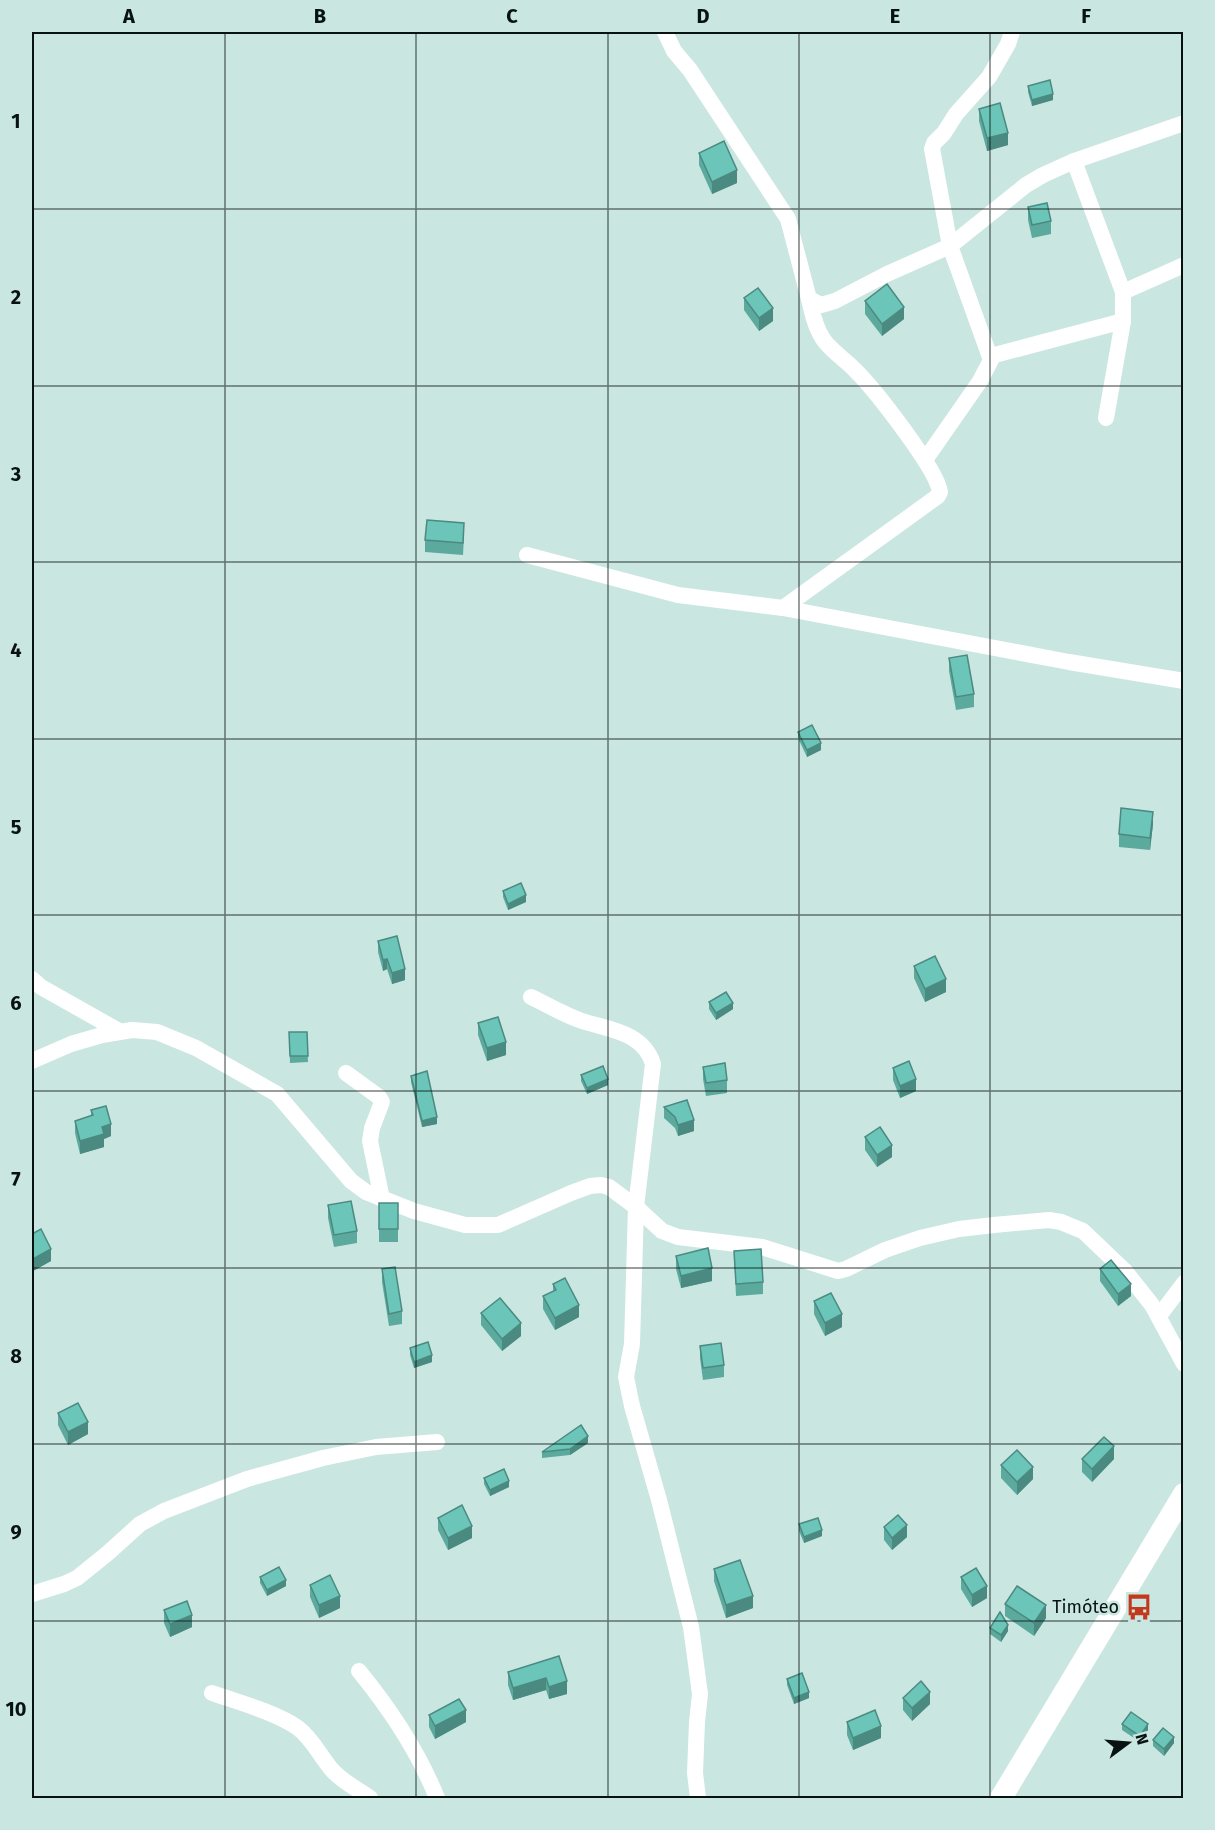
<svg xmlns="http://www.w3.org/2000/svg" width="1215" height="1830" font-family="'Fira Sans',sans-serif">
  <rect width="100%" height="100%" fill="#c9e6e0"/>
  <g fill="none" stroke-linecap="round" stroke-linejoin="round">
    <g stroke="#fff" stroke-width="16">
      <polyline points="665,32 674,51 690,70 788,219 809,299 821,305 835,301 887,274 950,246 1026,185 1043,175 1074,161 1184,123"/>
      <polyline points="1074,161 1123,292 1123,321 1106,418"/>
      <polyline points="1123,292 1184,265"/>
      <polyline points="991,356 1123,321"/>
      <polyline points="925,460 980,381 991,360 950,246 932,149 934,143 944,133 956,114 989,77 1008,44 1012,32"/>
      <polyline points="527,555 678,595 783,608 1069,662 1184,681"/>
      <path d="M783,608L938,496L940,492C937,469 875,390 856,371C846,360 831,351 823,339C815,327 812,312 809,299"/>
      <polyline points="32,979 41,987 119,1031"/>
      <path d="M531,997C548,1005 564,1015 582,1021C610,1030 643,1032 653,1064L636,1207L632,1344L626,1377L632,1406L659,1500L691,1627L700,1694L697,1722L695,1773L698,1798"/>
      <polyline points="32,1061 71,1044 102,1035 132,1030 157,1032 196,1048 277,1094 351,1181 366,1192 414,1211 465,1225 498,1225 571,1193 590,1186 601,1185 609,1187 636,1207 662,1231 678,1237 762,1247 838,1271 846,1269 885,1250 920,1238 959,1229 994,1225 1049,1220 1061,1222 1083,1231 1125,1271 1152,1305 1184,1364"/>
      <polyline points="346,1073 379,1097 382,1102 372,1128 370,1141 382,1199"/>
      <polyline points="1159,1316 1184,1283"/>
      <polyline points="32,1594 64,1584 77,1578 108,1553 140,1524 164,1511 247,1479 323,1458 376,1447 437,1442"/>
      <path d="M359,1671C390,1709 419,1753 437,1798"/>
      <path d="M212,1693C238,1702 277,1713 298,1728C313,1739 321,1758 333,1771C344,1783 358,1789 370,1798"/>
    </g>
    <polyline stroke="#fff" stroke-width="22" points="1001,1798 1184,1494"/>
  </g>
  <g fill="#5ca99e">
    <polygon points="1028,86 1053,100 1032,106 1028,92"/>
    <polygon points="979,109 1008,145 987,151 979,121"/>
    <polygon points="699,153 737,183 712,194 699,165"/>
    <polygon points="1028,207 1051,221 1051,234 1032,238 1028,220"/>
    <polygon points="744,298 773,321 759,331 744,310"/>
    <polygon points="865,301 904,319 882,336 865,314"/>
    <polygon points="464,536 463,555 425,552 425,540"/>
    <polygon points="949,658 974,694 974,707 956,710 949,671"/>
    <polygon points="798,732 821,750 807,757 798,738"/>
    <polygon points="1153,824 1150,850 1119,847 1119,834"/>
    <polygon points="503,891 526,902 508,910 503,897"/>
    <polygon points="378,941 405,980 392,984 387,969 383,971 378,952"/>
    <polygon points="914,966 946,992 925,1002 914,978"/>
    <polygon points="709,1002 733,1009 716,1020 709,1009"/>
    <polygon points="478,1023 506,1055 487,1061 478,1035"/>
    <polygon points="289,1032 307,1032 308,1062 290,1063"/>
    <polygon points="703,1067 727,1080 727,1093 706,1096 703,1079"/>
    <polygon points="893,1068 916,1091 900,1098 893,1080"/>
    <polygon points="581,1075 608,1085 587,1094 581,1081"/>
    <polygon points="411,1076 437,1124 422,1127 411,1082"/>
    <polygon points="664,1107 694,1131 678,1136 675,1128 664,1118"/>
    <polygon points="91,1110 111,1136 104,1139 104,1147 80,1154 75,1133 75,1121 91,1116"/>
    <polygon points="865,1137 892,1157 877,1167 865,1150"/>
    <rect x="379" y="1203" width="19" height="39"/>
    <polygon points="328,1205 357,1231 357,1243 334,1247 328,1218"/>
    <polygon points="32,1234 51,1261 33,1271 32,1269"/>
    <polygon points="734,1251 763,1282 763,1294 736,1296"/>
    <polygon points="676,1256 712,1281 681,1288 676,1269"/>
    <polygon points="382,1269 402,1311 402,1324 389,1326 382,1282"/>
    <polygon points="1100,1269 1131,1296 1118,1306 1100,1281"/>
    <polygon points="553,1284 579,1317 555,1330 543,1309 543,1296 553,1291"/>
    <polygon points="814,1301 842,1327 825,1336 814,1314"/>
    <polygon points="481,1313 521,1336 502,1351 481,1325"/>
    <polygon points="700,1346 724,1365 724,1377 703,1380 700,1358"/>
    <polygon points="410,1348 432,1362 414,1368 410,1355"/>
    <polygon points="58,1413 88,1434 68,1445 58,1425"/>
    <polygon points="588,1443 570,1455 542,1458 542,1452"/>
    <polygon points="1082,1459 1114,1459 1092,1482 1082,1472"/>
    <polygon points="1001,1465 1033,1479 1017,1495 1001,1478"/>
    <polygon points="484,1478 509,1487 490,1496 484,1484"/>
    <polygon points="438,1518 472,1538 448,1550 438,1530"/>
    <polygon points="799,1524 822,1536 804,1543 799,1531"/>
    <polygon points="884,1527 907,1537 892,1550 884,1540"/>
    <polygon points="714,1569 753,1608 726,1618 714,1581"/>
    <polygon points="260,1577 286,1586 267,1596 260,1583"/>
    <polygon points="961,1577 987,1598 972,1607 961,1589"/>
    <polygon points="310,1585 340,1608 319,1618 310,1597"/>
    <polygon points="1005,1604 1046,1618 1034,1636 1005,1616"/>
    <polygon points="164,1610 192,1627 170,1637 164,1623"/>
    <polygon points="990,1628 1008,1631 1001,1642 990,1634"/>
    <polygon points="559,1656 567,1694 549,1699 546,1690 513,1700 508,1685 508,1672"/>
    <polygon points="787,1679 809,1698 794,1704 787,1685"/>
    <polygon points="903,1698 930,1704 912,1721 903,1710"/>
    <polygon points="429,1715 466,1722 435,1739 429,1727"/>
    <polygon points="847,1722 881,1738 853,1750 847,1735"/>
    <polygon points="1122,1724 1148,1730 1140,1742 1122,1730"/>
    <polygon points="1153,1740 1174,1743 1164,1756 1153,1746"/>
  </g>
  <g fill="#4b8a81">
    <polygon points="1053,94 1053,100 1032,106 1032,100"/>
    <polygon points="1008,133 1008,145 987,151 987,138"/>
    <polygon points="737,170 737,183 712,194 712,182"/>
    <polygon points="904,307 904,319 882,336 882,324"/>
    <polygon points="773,308 773,321 759,331 759,318"/>
    <polygon points="821,743 821,750 807,757 807,750"/>
    <polygon points="1153,812 1153,824 1150,850 1150,838"/>
    <polygon points="526,895 526,902 508,910 508,904"/>
    <polygon points="387,959 387,969 383,971 383,960"/>
    <polygon points="405,969 405,980 392,984 392,973"/>
    <polygon points="946,979 946,992 925,1002 925,989"/>
    <polygon points="733,1003 733,1009 716,1020 716,1013"/>
    <polygon points="506,1042 506,1055 487,1061 487,1048"/>
    <polygon points="608,1079 608,1085 587,1094 587,1088"/>
    <polygon points="916,1079 916,1091 900,1098 900,1086"/>
    <polygon points="437,1117 437,1124 422,1127 422,1121"/>
    <polygon points="694,1120 694,1131 678,1136 678,1125"/>
    <polygon points="111,1124 111,1136 104,1139 104,1147 80,1154 80,1141 102,1127"/>
    <polygon points="892,1145 892,1157 877,1167 877,1155"/>
    <polygon points="51,1249 51,1261 33,1271 33,1259"/>
    <polygon points="712,1268 712,1281 681,1288 681,1276"/>
    <polygon points="1131,1284 1131,1296 1118,1306 1118,1294"/>
    <polygon points="579,1305 579,1317 555,1330 555,1318"/>
    <polygon points="842,1314 842,1327 825,1336 825,1323"/>
    <polygon points="521,1323 521,1336 502,1351 502,1339"/>
    <polygon points="432,1355 432,1362 414,1368 414,1362"/>
    <polygon points="88,1422 88,1434 68,1445 68,1432"/>
    <polygon points="588,1436 588,1443 570,1455 570,1449"/>
    <polygon points="1114,1446 1114,1459 1092,1482 1092,1469"/>
    <polygon points="1033,1467 1033,1479 1017,1495 1017,1482"/>
    <polygon points="509,1481 509,1487 490,1496 490,1490"/>
    <polygon points="907,1525 907,1537 892,1550 892,1538"/>
    <polygon points="472,1526 472,1538 448,1550 448,1538"/>
    <polygon points="822,1530 822,1536 804,1543 804,1537"/>
    <polygon points="286,1580 286,1586 267,1596 267,1590"/>
    <polygon points="987,1586 987,1598 972,1607 972,1595"/>
    <polygon points="340,1596 340,1608 319,1618 319,1605"/>
    <polygon points="753,1596 753,1608 726,1618 726,1605"/>
    <polygon points="1046,1605 1046,1618 1034,1636 1034,1623"/>
    <polygon points="192,1615 192,1627 170,1637 170,1624"/>
    <polygon points="1008,1625 1008,1631 1001,1642 1001,1635"/>
    <polygon points="546,1678 546,1690 513,1700 513,1688"/>
    <polygon points="567,1681 567,1694 549,1699 549,1687"/>
    <polygon points="809,1692 809,1698 794,1704 794,1698"/>
    <polygon points="930,1692 930,1704 912,1721 912,1708"/>
    <polygon points="466,1710 466,1722 435,1739 435,1726"/>
    <polygon points="1148,1724 1148,1730 1140,1742 1140,1736"/>
    <polygon points="881,1726 881,1738 853,1750 853,1738"/>
    <polygon points="1174,1737 1174,1743 1164,1756 1164,1749"/>
  </g>
  <g fill="#6bc5b8" stroke="#4b8a81" stroke-width="1.5">
    <polygon points="1050,80 1053,94 1032,100 1028,86"/>
    <polygon points="1000,103 1008,133 987,138 979,109"/>
    <polygon points="724,141 737,170 712,182 699,153"/>
    <polygon points="1047,203 1051,221 1032,225 1028,207"/>
    <polygon points="887,284 904,307 882,324 865,301"/>
    <polygon points="758,288 773,308 759,318 744,298"/>
    <polygon points="427,520 464,523 463,543 425,540"/>
    <polygon points="967,655 974,694 956,697 949,658"/>
    <polygon points="812,725 821,743 807,750 798,732"/>
    <polygon points="1121,808 1153,812 1150,838 1119,834"/>
    <polygon points="521,883 526,895 508,904 503,891"/>
    <polygon points="397,936 405,969 392,973 387,959 383,960 378,941"/>
    <polygon points="935,956 946,979 925,989 914,966"/>
    <polygon points="726,992 733,1003 716,1013 709,1002"/>
    <polygon points="498,1017 506,1042 487,1048 478,1023"/>
    <polygon points="289,1032 307,1032 308,1056 290,1056"/>
    <polygon points="909,1061 916,1079 900,1086 893,1068"/>
    <polygon points="725,1063 727,1080 706,1083 703,1067"/>
    <polygon points="603,1066 608,1079 587,1088 581,1075"/>
    <polygon points="427,1071 437,1117 422,1121 411,1076"/>
    <polygon points="687,1100 694,1120 678,1125 675,1117 664,1107"/>
    <polygon points="106,1106 111,1124 102,1127 104,1134 80,1141 75,1121 93,1115 91,1110"/>
    <polygon points="880,1127 892,1145 877,1155 865,1137"/>
    <polygon points="351,1201 357,1231 334,1235 328,1205"/>
    <rect x="379" y="1203" width="19" height="26"/>
    <polygon points="41,1229 51,1249 33,1259 32,1256 32,1234"/>
    <polygon points="708,1248 712,1268 681,1276 676,1256"/>
    <polygon points="761,1249 763,1282 736,1284 734,1251"/>
    <polygon points="1111,1260 1131,1284 1118,1294 1100,1269"/>
    <polygon points="395,1267 402,1311 389,1314 382,1269"/>
    <polygon points="565,1278 579,1305 555,1318 543,1296 556,1290 553,1284"/>
    <polygon points="831,1293 842,1314 825,1323 814,1301"/>
    <polygon points="500,1298 521,1323 502,1339 481,1313"/>
    <polygon points="428,1342 432,1355 414,1362 410,1348"/>
    <polygon points="721,1343 724,1365 703,1368 700,1346"/>
    <polygon points="78,1403 88,1422 68,1432 58,1413"/>
    <polygon points="581,1425 588,1436 570,1449 542,1452"/>
    <polygon points="1104,1437 1114,1446 1092,1469 1082,1459"/>
    <polygon points="1017,1450 1033,1467 1017,1482 1001,1465"/>
    <polygon points="504,1469 509,1481 490,1490 484,1478"/>
    <polygon points="462,1505 472,1526 448,1538 438,1518"/>
    <polygon points="898,1515 907,1525 892,1538 884,1527"/>
    <polygon points="818,1518 822,1530 804,1537 799,1524"/>
    <polygon points="740,1560 753,1596 726,1605 714,1569"/>
    <polygon points="279,1567 286,1580 267,1590 260,1577"/>
    <polygon points="976,1568 987,1586 972,1595 961,1577"/>
    <polygon points="330,1575 340,1596 319,1605 310,1585"/>
    <polygon points="1017,1586 1046,1605 1034,1623 1005,1604"/>
    <polygon points="187,1601 192,1615 170,1624 164,1610"/>
    <polygon points="1000,1612 1008,1625 1001,1635 990,1628"/>
    <polygon points="559,1656 567,1681 549,1687 546,1678 513,1688 508,1672"/>
    <polygon points="802,1673 809,1692 794,1698 787,1679"/>
    <polygon points="921,1681 930,1692 912,1708 903,1698"/>
    <polygon points="459,1699 466,1710 435,1726 429,1715"/>
    <polygon points="875,1710 881,1726 853,1738 847,1722"/>
    <polygon points="1131,1712 1148,1724 1140,1736 1122,1724"/>
    <polygon points="1163,1728 1174,1737 1164,1749 1153,1740"/>
  </g>
  <path fill="none" stroke="#081311" stroke-width="1.5" stroke-opacity="0.55" d="M225,32V1798M416,32V1798M608,32V1798M799,32V1798M990,32V1798M32,209H1184M32,386H1184M32,562H1184M32,739H1184M32,915H1184M32,1091H1184M32,1268H1184M32,1444H1184M32,1621H1184"/>
  <defs>
    <g id="bus-bare" transform="scale(2.07)"><path d="M-5-6H5V4H4V6H2V4H-2V6H-4V4H-5ZM-3.5-4V0h7V-4ZM-3.5 1.2v1.5H-2V1.2ZM2 1.2v1.5H3.5V1.2Z" fill="#c4391e" stroke="#c9e6e0" stroke-width="2.5" paint-order="stroke"/></g>
  </defs>
  <g fill-rule="evenodd">
    <use href="#bus-bare" x="1139" y="1607"/>
  </g>
  <g text-anchor="middle" stroke-width="5" stroke-linejoin="round" paint-order="stroke">
    <g font-size="18" fill="#081311" stroke="#c9e6e0" text-anchor="end">
      <text x="1119" y="1613">Timóteo</text>
    </g>
  </g>
  <rect width="1215" height="1830" fill="none" stroke="#c9e6e0" stroke-width="66"/>
  <g transform="translate(1128 1743) rotate(74)" stroke="#c9e6e0" stroke-width="4.5" paint-order="stroke">
  <path d="M0-4.5L10 22L0 15L-10 22Z" fill="#081311"/>
  <text y="-9" font-size="16" font-weight="bold" text-anchor="middle" fill="#081311">N</text>
  </g>
  <rect x="33" y="33" width="1149" height="1764" fill="none" stroke="#081311" stroke-width="2"/>
  <g font-size="20" text-anchor="middle" font-weight="bold" fill="#081311">
    <text x="129" y="23">A</text>
    <text x="320" y="23">B</text>
    <text x="512" y="23">C</text>
    <text x="703" y="23">D</text>
    <text x="895" y="23">E</text>
    <text x="1086" y="23">F</text>
    <text x="16" y="128">1</text>
    <text x="16" y="304">2</text>
    <text x="16" y="481">3</text>
    <text x="16" y="657">4</text>
    <text x="16" y="834">5</text>
    <text x="16" y="1010">6</text>
    <text x="16" y="1186">7</text>
    <text x="16" y="1363">8</text>
    <text x="16" y="1539">9</text>
    <text x="16" y="1716">10</text>
  </g>
</svg>
